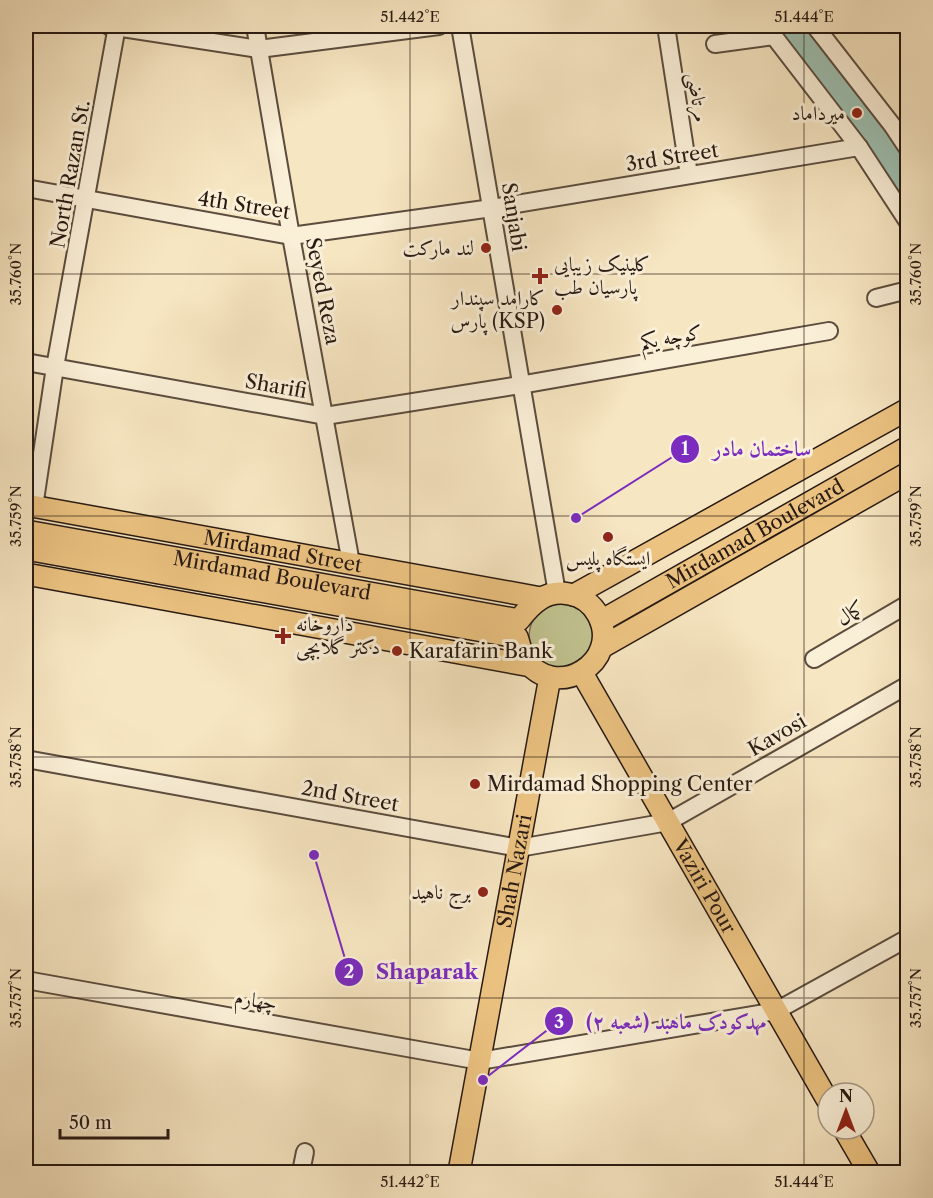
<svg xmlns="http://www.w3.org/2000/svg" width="933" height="1198" font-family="'Libre Caslon Text',Amiri,serif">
  <rect width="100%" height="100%" fill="#f7e6c2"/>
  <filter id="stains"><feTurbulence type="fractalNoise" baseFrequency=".00333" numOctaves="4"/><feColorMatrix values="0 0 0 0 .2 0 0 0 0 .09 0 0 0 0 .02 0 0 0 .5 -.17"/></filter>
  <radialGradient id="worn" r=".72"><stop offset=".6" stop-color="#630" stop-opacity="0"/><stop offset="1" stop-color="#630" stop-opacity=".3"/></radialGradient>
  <circle fill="#c1c390" stroke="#746e51" stroke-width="1.5" cx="561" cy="636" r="32"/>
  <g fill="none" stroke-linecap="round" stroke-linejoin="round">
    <polyline stroke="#9dc0b2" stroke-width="26" points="788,26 877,140 908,187"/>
    <g stroke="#5b4c3e" stroke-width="20">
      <g id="minor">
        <polyline points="109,26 259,49 439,26"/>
        <polyline points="255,26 291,236 351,563"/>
        <polyline points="460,26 557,593"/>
        <polyline points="666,26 689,175"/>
        <polyline points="766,26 859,147 908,222"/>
        <polyline points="815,26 892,125 908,149"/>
        <polyline points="715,44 774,36"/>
        <polyline points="26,188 291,236 492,208 859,147"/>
        <polyline points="876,298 908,290"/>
        <polyline points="26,362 325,416 520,385 829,331"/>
        <polyline points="34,507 55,367 117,26"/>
        <polyline points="814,659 908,604"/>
        <polyline points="26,759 519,848 668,822 908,685"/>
        <polyline points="26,980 480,1061 776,1011 908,938"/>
        <polyline points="301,1172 305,1152"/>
      </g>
    </g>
    <g stroke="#271912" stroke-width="24">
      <g id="major">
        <path id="s1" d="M26,505L541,598"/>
        <path id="s2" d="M26,531L519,620C532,603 547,589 569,594C581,596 592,604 598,615C623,662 555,703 525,659C521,653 520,645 517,637L26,549"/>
        <polyline points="26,574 531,666"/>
        <polyline points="574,595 908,409"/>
        <path id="s3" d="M601,621L908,447"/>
        <polyline points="602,647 908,473"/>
        <path id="s4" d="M582,673L828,1101"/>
        <polyline points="844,1129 869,1172"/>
        <path id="s5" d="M459,1172L550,677"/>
      </g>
    </g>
    <use href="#minor" stroke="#faefd7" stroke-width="16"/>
    <use href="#major" stroke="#ecc381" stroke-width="21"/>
  </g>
  <path fill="none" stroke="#271912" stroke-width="1.5" stroke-opacity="0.45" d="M410,26V1172M804,26V1172M26,33H908M26,274H908M26,516H908M26,757H908M26,998H908"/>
  <g fill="#8f2418" stroke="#faefd7" stroke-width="2">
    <circle cx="857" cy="113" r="6"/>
    <circle cx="486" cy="248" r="6"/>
    <path d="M537 267h6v6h6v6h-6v6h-6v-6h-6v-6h6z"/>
    <circle cx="557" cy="310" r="6"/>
    <circle cx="608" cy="537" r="6"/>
    <path d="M280 627h6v6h6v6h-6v6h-6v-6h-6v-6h6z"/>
    <circle cx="397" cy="651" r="6"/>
    <circle cx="475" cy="784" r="6"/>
    <circle cx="483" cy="892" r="6"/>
  </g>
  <g text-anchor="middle" stroke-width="6" stroke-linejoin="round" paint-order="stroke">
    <g font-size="20" fill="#271912" stroke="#faefd7">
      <text transform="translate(698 97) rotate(81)" y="7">مرتاضی</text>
      <text transform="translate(672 157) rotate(-9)" y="7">3rd Street</text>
      <text transform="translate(70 174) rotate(-80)" y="7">North Razan St.</text>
      <text transform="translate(244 205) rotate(9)" y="7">4th Street</text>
      <text transform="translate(514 217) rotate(81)" y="7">Sanjabi</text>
      <text transform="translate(323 291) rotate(79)" y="7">Seyed Reza</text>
      <text transform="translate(671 337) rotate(-10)" y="7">کوچه یکم</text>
      <text transform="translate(276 386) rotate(10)" y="7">Sharifi</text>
      <text dy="7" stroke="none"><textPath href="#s3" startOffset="177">Mirdamad Boulevard</textPath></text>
      <text dy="7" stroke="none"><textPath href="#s1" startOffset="261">Mirdamad Street</textPath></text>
      <text dy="7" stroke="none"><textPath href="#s2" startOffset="250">Mirdamad Boulevard</textPath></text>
      <text transform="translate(850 613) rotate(-31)" y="7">کمال</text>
      <text transform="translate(777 735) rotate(-30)" y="7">Kavosi</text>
      <text transform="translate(350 796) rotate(10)" y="7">2nd Street</text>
      <text dy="7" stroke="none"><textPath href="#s5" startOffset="306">Shah Nazari</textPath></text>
      <text dy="7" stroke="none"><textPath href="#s4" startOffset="246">Vaziri Pour</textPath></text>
      <text transform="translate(256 1000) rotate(10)" y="7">چهارم</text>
    </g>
    <g font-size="20" fill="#271912" stroke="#faefd7" text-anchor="end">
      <text x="845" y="120">میرداماد</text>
      <text x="474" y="255">لند مارکت</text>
      <text x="554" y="271" text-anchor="start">کلینیک زیبایی<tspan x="554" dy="23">پارسیان طب</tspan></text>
      <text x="545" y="305">کارامد سپندار<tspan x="545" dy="23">پارس (KSP)</tspan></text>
      <text x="608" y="565" text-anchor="middle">ایستگاه پلیس</text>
      <text x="296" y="631" text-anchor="start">داروخانه<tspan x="296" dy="23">دکتر گلابچی</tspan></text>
      <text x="409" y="658" text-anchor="start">Karafarin Bank</text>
      <text x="487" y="791" text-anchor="start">Mirdamad Shopping Center</text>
      <text x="471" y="899">برج ناهید</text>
    </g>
  </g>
  <path fill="none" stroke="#7b2cbf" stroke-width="2" d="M576 518L685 449M314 855L349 972M483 1080L559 1021"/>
  <g fill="#7b2cbf" stroke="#faefd7" stroke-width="2">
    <circle cx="576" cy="518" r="6"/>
    <circle cx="314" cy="855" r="6"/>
    <circle cx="483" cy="1080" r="6"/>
    <circle cx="685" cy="449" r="15"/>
    <circle cx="349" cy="972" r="15"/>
    <circle cx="559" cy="1021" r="15"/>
  </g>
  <g font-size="18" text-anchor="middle" font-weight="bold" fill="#fff">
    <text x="685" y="455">1</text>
    <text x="349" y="978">2</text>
    <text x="559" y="1028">3</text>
  </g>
  <g font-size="21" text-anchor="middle" font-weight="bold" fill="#7b2cbf" stroke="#faefd7" stroke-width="6" stroke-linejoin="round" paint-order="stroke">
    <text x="762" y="456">ساختمان مادر</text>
    <text x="427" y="979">Shaparak</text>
    <text x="676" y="1029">مهدکودک ماهبد (شعبه ۲)</text>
  </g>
  <rect width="933" height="1198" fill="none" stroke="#f7e6c2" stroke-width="66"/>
  <g transform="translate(846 1111)"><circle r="28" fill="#faefd7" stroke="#a69988" stroke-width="1.5"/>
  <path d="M0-4.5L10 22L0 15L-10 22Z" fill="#8f2418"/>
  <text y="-9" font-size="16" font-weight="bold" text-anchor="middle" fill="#271912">N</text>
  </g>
  <path d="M60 1129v9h108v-9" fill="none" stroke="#271912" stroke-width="3"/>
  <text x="69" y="1129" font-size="18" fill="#271912" stroke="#faefd7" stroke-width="4.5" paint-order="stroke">50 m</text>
  <rect x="33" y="33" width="867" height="1132" fill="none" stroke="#271912" stroke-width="2"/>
  <g font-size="15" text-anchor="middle" fill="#271912">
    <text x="410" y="22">51.442°E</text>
    <text x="804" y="22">51.444°E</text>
    <text transform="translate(16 274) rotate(-90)" y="5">35.760°N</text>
    <text transform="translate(916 274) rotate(-90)" y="5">35.760°N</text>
    <text transform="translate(16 516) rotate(-90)" y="5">35.759°N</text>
    <text transform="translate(916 516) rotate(-90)" y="5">35.759°N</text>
    <text transform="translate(16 757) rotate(-90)" y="5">35.758°N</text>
    <text transform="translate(916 757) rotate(-90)" y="5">35.758°N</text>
    <text transform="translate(16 998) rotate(-90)" y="5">35.757°N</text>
    <text transform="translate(916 998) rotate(-90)" y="5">35.757°N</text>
    <text x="410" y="1187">51.442°E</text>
    <text x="804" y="1187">51.444°E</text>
  </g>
  <rect width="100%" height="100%" filter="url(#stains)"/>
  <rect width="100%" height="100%" fill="url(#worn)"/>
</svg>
